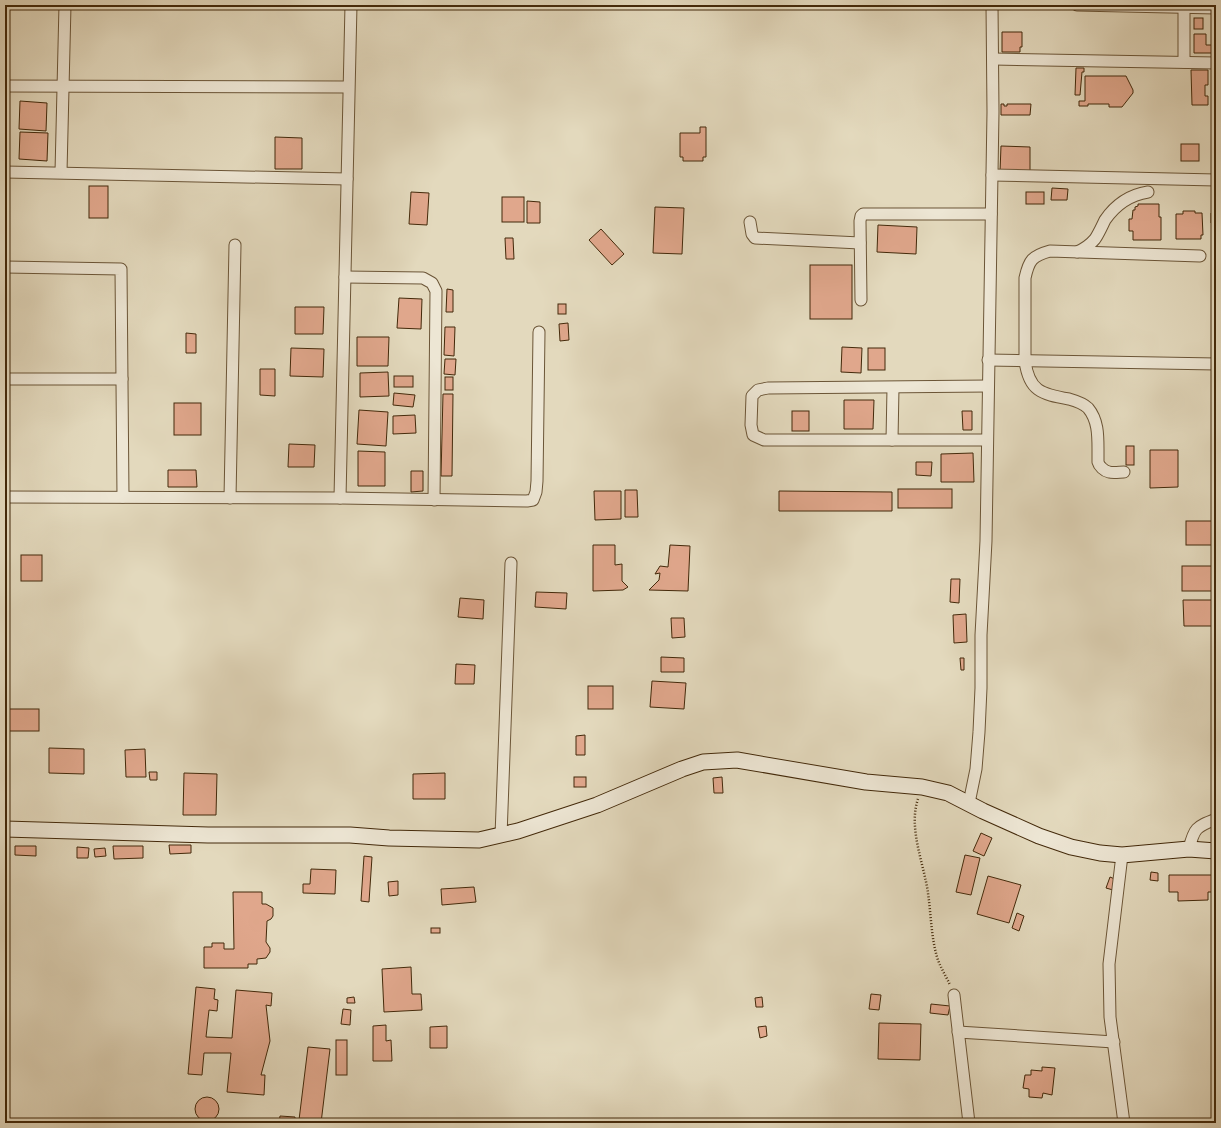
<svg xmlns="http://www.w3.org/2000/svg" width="1221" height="1128" font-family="'EB Garamond',serif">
  <rect width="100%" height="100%" fill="#e3d9bd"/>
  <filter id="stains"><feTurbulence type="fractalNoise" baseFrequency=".005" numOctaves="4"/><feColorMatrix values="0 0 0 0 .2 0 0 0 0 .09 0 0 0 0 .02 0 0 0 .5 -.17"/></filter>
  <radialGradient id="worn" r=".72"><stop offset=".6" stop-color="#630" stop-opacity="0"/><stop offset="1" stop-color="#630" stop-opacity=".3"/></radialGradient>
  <g fill="#e0a78c" stroke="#43290a">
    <rect x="1194" y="18" width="9" height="11"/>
    <polygon points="1002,32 1022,32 1022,47 1020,47 1020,52 1002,52"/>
    <polygon points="1194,34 1206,34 1206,45 1214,45 1214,53 1194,53"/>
    <polygon points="1076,68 1084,68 1084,72 1082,72 1080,95 1075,95"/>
    <polygon points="1191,70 1208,70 1208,85 1205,85 1205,96 1208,96 1208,105 1192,105"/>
    <polygon points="1085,76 1126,76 1133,90 1133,93 1122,107 1109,107 1109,104 1088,104 1088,106 1079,106 1079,101 1085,101"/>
    <polygon points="20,101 47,103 46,131 19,129"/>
    <polygon points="1001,104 1004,104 1004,106 1007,106 1007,104 1031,104 1030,115 1001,115"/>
    <polygon points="700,127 706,127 706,157 703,157 703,161 683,161 683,157 680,157 680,133 700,133"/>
    <polygon points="20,132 48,133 47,161 19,159"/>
    <polygon points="275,137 302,138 302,169 275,169"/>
    <rect x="1181" y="144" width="18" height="17"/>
    <polygon points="1001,146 1030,147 1030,172 1000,172"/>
    <rect x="89" y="186" width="19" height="32"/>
    <polygon points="1052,188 1068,189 1067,200 1051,200"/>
    <polygon points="411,192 429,193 427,225 409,224"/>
    <rect x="1026" y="192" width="18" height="12"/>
    <rect x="502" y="197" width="22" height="25"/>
    <polygon points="527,201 540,202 540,223 527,223"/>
    <polygon points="1138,204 1159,204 1159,217 1161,217 1161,240 1133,240 1133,231 1129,231 1129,219 1132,219 1133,210 1135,210 1135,207 1138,206"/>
    <polygon points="655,207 684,208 682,254 653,253"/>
    <polygon points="1183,211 1195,211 1195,213 1202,213 1203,235 1201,235 1201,239 1176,239 1176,214 1183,214"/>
    <polygon points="1211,213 1216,213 1216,233 1215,223 1211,223"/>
    <polygon points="878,225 917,227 916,254 877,252"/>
    <polygon points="601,229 624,254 612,265 589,240"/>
    <polygon points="505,238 513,238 514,259 506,259"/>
    <rect x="810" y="265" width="42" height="54"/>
    <polygon points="447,289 453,290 453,312 446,312"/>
    <polygon points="399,298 422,299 421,329 397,328"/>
    <rect x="558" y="304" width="8" height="10"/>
    <polygon points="295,307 324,307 323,334 295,334"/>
    <polygon points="568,323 569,340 560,341 559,324"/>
    <polygon points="445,327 455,327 454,356 444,355"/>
    <polygon points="186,333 196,334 196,353 186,353"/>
    <polygon points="357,337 389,337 388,366 357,366"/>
    <polygon points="842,347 862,348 861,373 841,372"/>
    <polygon points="291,348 324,349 323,377 290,376"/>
    <rect x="868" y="348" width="17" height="22"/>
    <polygon points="445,359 456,359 455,375 444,374"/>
    <polygon points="260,369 275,369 275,396 260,395"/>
    <polygon points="388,372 389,396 360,397 360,373"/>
    <rect x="394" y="376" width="19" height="11"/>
    <rect x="445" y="377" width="8" height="13"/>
    <polygon points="394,393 415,395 413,407 393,405"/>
    <polygon points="443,394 453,394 452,476 441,476"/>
    <polygon points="844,400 874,400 873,429 844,429"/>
    <rect x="174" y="403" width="27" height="32"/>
    <polygon points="359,410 388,412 386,446 357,444"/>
    <rect x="792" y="411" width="17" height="20"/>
    <polygon points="962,411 972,411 972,430 963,430"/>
    <polygon points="415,415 416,433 393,434 393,416"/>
    <polygon points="289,444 315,445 314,467 288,467"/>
    <rect x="1126" y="446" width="8" height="19"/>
    <polygon points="1150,450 1178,450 1178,487 1150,488"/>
    <polygon points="358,451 385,452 385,486 358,486"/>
    <polygon points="973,453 974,482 941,482 941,454"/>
    <polygon points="916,462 932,462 931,476 916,475"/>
    <rect x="1213" y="469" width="3" height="24"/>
    <polygon points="168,470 196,470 197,487 168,487"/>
    <polygon points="411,471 423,471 423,491 411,492"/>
    <rect x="898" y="489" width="54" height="19"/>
    <polygon points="625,490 637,490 638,517 625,517"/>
    <polygon points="594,491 621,491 621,519 595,520"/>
    <polygon points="779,491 892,492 892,511 779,511"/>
    <rect x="1186" y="521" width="28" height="24"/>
    <polygon points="593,545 615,545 615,565 622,564 622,581 628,587 623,590 593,591"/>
    <polygon points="670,545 690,546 688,591 649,590 659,580 660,573 655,574 660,566 668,567"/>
    <rect x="21" y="555" width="21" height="26"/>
    <rect x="1182" y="566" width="34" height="25"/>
    <polygon points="951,579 960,579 959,603 950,602"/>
    <polygon points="536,592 567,593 566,609 535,607"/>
    <polygon points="460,598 484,600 483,619 458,617"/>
    <polygon points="1183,600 1213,600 1213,626 1184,626"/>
    <polygon points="966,614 967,642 954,643 953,615"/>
    <polygon points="671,618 684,618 685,637 672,638"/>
    <polygon points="661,657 684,658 684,672 661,672"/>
    <polygon points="960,658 964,658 964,670 961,670"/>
    <polygon points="456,664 475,665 474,684 455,684"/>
    <polygon points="652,681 686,683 684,709 650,707"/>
    <rect x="588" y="686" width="25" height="23"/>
    <rect x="6" y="709" width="33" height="22"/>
    <polygon points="585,735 585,755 576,755 576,736"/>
    <polygon points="49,748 84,749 84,774 49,773"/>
    <polygon points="145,749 146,777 126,777 125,750"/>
    <polygon points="149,772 157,772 157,780 150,780"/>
    <polygon points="184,773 217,774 216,815 183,815"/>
    <polygon points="445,773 445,799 413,799 413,774"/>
    <rect x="574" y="777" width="12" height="10"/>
    <polygon points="722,777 723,793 714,793 713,778"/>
    <polygon points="981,833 992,838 984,856 973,851"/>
    <polygon points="169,845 191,845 191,853 170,854"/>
    <polygon points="15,846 36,846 36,856 15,855"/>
    <polygon points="113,846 143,846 143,858 114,859"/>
    <polygon points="77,847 89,848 88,858 77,858"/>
    <polygon points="105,848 106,856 95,857 94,849"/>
    <polygon points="965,855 980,858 971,895 956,892"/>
    <polygon points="364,856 372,857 369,902 361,901"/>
    <polygon points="311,869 336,870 335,894 303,893 303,884 310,884"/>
    <polygon points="1151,872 1158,873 1158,881 1150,880"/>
    <polygon points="1169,875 1216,875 1216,892 1208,892 1208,900 1178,901 1178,892 1169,892"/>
    <polygon points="988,876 1021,885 1009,923 977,914"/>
    <polygon points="1110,877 1117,880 1113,890 1106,888"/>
    <polygon points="398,881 398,895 389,896 388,882"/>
    <polygon points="474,887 476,902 442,905 441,889"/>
    <polygon points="233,892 262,892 262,904 266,904 273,908 273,916 271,919 267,921 266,942 270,948 270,952 266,958 257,959 257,964 248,964 248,968 204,968 204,947 212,947 212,943 224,943 224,949 234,949"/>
    <polygon points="1017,913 1024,916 1019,931 1012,928"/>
    <rect x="431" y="928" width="9" height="5"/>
    <polygon points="411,967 412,994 421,994 422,1010 384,1012 382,969"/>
    <polygon points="196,987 215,989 214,999 218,1000 217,1011 209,1010 206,1037 232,1038 236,990 272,993 271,1006 266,1005 270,1041 261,1075 265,1075 264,1095 227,1092 231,1053 204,1053 202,1075 188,1074"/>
    <polygon points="871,994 881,995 879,1010 869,1009"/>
    <polygon points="354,997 355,1003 347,1003 347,998"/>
    <polygon points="762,997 763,1007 756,1007 755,998"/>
    <polygon points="931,1004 950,1006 948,1015 930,1013"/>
    <polygon points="343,1009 351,1010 350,1025 341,1024"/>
    <polygon points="879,1023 921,1024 920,1060 878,1059"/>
    <polygon points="386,1025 386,1041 391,1040 392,1061 373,1061 373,1026"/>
    <polygon points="447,1026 447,1048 430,1048 430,1027"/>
    <polygon points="766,1026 767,1036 760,1038 758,1027"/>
    <rect x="336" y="1040" width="11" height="35"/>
    <polygon points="308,1047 330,1049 321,1123 299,1120"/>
    <polygon points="1042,1067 1055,1068 1052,1095 1043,1093 1042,1098 1029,1097 1029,1089 1023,1088 1025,1075 1031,1075 1031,1070 1042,1071"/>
    <circle cx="207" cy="1109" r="12"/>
    <polygon points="280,1116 295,1117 295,1123 279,1123"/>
  </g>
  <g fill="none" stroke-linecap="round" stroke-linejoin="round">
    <g stroke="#6b5537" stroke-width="13">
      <g id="street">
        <polyline points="1077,5 1216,8"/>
        <polyline points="993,59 1216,63"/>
        <polyline points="1184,62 1184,7"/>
        <polyline points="5,86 348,87"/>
        <polyline points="5,172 347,179"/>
        <polyline points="61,172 65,5"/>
        <polyline points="992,175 1216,180"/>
        <polyline points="750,222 752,234 755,238 860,243"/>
        <path d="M1077,252C1084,249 1090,245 1095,239C1099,233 1102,226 1105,220C1116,204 1129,195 1148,192"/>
        <polyline points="5,267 121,269 123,497"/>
        <polyline points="345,277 423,278 432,283 436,291 434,500"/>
        <polyline points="861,300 860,221 861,216 863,214 991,214"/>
        <polyline points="988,360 1216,364"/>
        <polyline points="5,379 122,379"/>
        <polyline points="892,440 893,388"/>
        <polyline points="987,440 764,440 753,435 751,425 752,396 758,390 768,388 988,386"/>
        <path d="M1124,472C1120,472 1113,473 1109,472C1104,471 1099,466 1098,462C1098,458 1098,453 1098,449C1098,435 1098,420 1088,408C1083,403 1076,401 1069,399C1041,394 1029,391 1025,361V278C1029,260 1032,256 1050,251L1200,256"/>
        <polyline points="5,497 340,498 527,501 533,500 536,492 537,481 539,332"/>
        <polyline points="230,498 235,245"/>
        <polyline points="340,498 351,5"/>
        <polyline points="969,803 976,769 979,732 981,688 981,635 986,541 993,112 992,5"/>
        <polyline points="501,836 511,563"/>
        <path d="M1189,849C1194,828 1196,827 1216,819"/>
        <polyline points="1122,855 1109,964 1110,1017 1124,1123"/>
        <polyline points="954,995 969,1123"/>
        <polyline points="958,1032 1114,1042"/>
      </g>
    </g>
    <g stroke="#43290a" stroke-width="17">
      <polyline id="secondary" points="5,829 208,835 350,835 389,838 479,840 518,831 597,805 682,769 703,762 737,760 866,782 922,787 948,793 983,811 1039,836 1071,847 1100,853 1122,855 1189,849 1216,851"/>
    </g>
    <path stroke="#43290a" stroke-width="2.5" stroke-dasharray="1 2" stroke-linecap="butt" d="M918,799C908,828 924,864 928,893C931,914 931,936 937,957C940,967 946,976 950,985"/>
    <use href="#street" stroke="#ede6d4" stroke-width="11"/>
    <use href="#secondary" stroke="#ede6d4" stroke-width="15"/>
  </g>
  <rect width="1221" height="1128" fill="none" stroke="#e3d9bd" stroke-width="20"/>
  <rect x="6" y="6" width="1209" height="1116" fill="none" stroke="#43290a" stroke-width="2"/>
  <rect x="10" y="10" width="1201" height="1108" fill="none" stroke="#43290a"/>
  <rect width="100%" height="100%" filter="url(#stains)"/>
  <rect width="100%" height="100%" fill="url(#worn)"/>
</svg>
